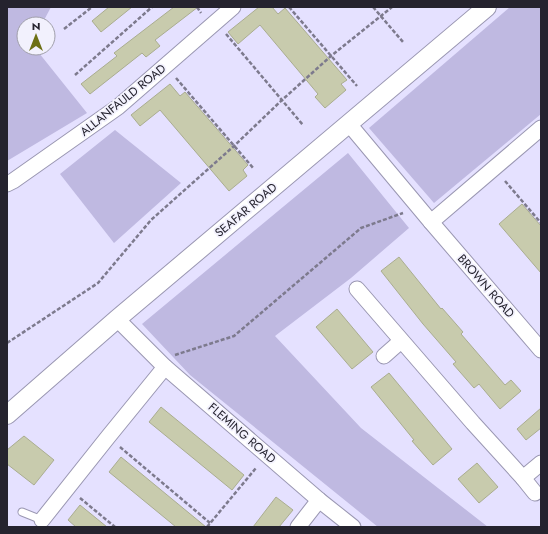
<svg xmlns="http://www.w3.org/2000/svg" width="548" height="534" font-family="Jost,sans-serif">
  <rect width="100%" height="100%" fill="#e5e1ff"/>
  <g fill="#bfb9e1">
    <polygon points="7,7 51,7 42,24 24,24 24,48 35,48 87,113 7,161"/>
    <polygon points="510,7 541,7 541,114 434,203 369,128"/>
    <polygon points="115,130 181,183 114,243 60,174"/>
    <polygon points="348,153 409,228 351,278 275,336 361,428 488,527 378,527 190,375 142,324"/>
  </g>
  <g fill="#c8cbad" stroke="#aaad90">
    <polygon points="109,7 132,7 101,32 92,21"/>
    <polygon points="174,7 198,7 155,40 160,46 146,57 142,53 90,94 81,84 117,56 114,53"/>
    <polygon points="259,7 272,7 278,14 285,8 347,80 341,84 346,90 325,108 315,97 318,94 260,25 238,44 228,32"/>
    <polygon points="170,84 180,96 185,92 248,165 243,170 247,176 229,191 160,110 140,126 131,115"/>
    <polygon points="522,204 541,226 541,273 499,224"/>
    <polygon points="399,257 441,309 442,308 463,332 461,334 505,385 511,380 521,391 500,409 479,384 474,388 453,364 456,362 423,324 381,271"/>
    <polygon points="337,309 373,352 352,369 316,327"/>
    <polygon points="389,373 452,449 433,465 412,441 414,440 371,387"/>
    <polygon points="161,407 244,475 232,490 149,422"/>
    <polygon points="541,408 541,428 526,440 517,429"/>
    <polygon points="24,436 54,460 34,485 7,464 7,450"/>
    <polygon points="121,457 206,527 176,527 109,472"/>
    <polygon points="477,463 498,487 479,503 458,479"/>
    <polygon points="276,497 293,510 279,527 253,527"/>
    <polygon points="80,505 107,527 76,527 68,520"/>
  </g>
  <g fill="none" stroke-linecap="round" stroke-linejoin="round">
    <g stroke="#9a97b2" stroke-width="9">
      <polyline id="service" points="22,512 42,520"/>
    </g>
    <g stroke="#9a97b2" stroke-width="17">
      <g id="minor">
        <polyline points="349,124 431,222 541,350"/>
        <polyline points="7,184 13,181 118,107 233,7"/>
        <polyline points="431,222 541,128"/>
        <polyline points="357,289 473,423 523,478 541,463"/>
        <polyline points="117,319 165,367 319,500 353,527"/>
        <polyline points="384,356 401,341"/>
        <polyline points="523,478 535,493"/>
        <polyline points="42,520 108,437 165,367"/>
        <polyline points="298,527 319,500"/>
      </g>
    </g>
    <g stroke="#9a97b2" stroke-width="20">
      <polyline id="tertiary" points="7,415 117,319 487,7"/>
    </g>
    <g stroke="#7d7a8d" stroke-width="2.5" stroke-dasharray="4 2" stroke-linecap="butt">
      <polyline points="197,7 201,13"/>
      <polyline points="289,7 357,86"/>
      <polyline points="373,7 403,42"/>
      <polyline points="64,29 92,7"/>
      <polyline points="226,34 303,125"/>
      <polyline points="75,75 152,7"/>
      <polyline points="176,78 254,169"/>
      <polyline points="505,181 541,223"/>
      <polyline points="7,343 98,283 151,220 234,146 282,100 331,56 392,7"/>
      <polyline points="175,355 234,336 361,228 403,213"/>
      <polyline points="120,447 210,523"/>
      <polyline points="80,498 115,527"/>
      <polyline points="207,527 256,468"/>
    </g>
    <use href="#service" stroke="#fff" stroke-width="7"/>
    <use href="#minor" stroke="#fff" stroke-width="15"/>
    <use href="#tertiary" stroke="#fff" stroke-width="18"/>
  </g>
  <g text-anchor="middle" stroke-width="3.5" stroke-linejoin="round" paint-order="stroke">
    <g font-size="12" fill="#25232e" stroke="#f2f1fd">
      <text transform="translate(123 100) rotate(-39)" y="4">ALLANFAULD ROAD</text>
      <text transform="translate(246 210) rotate(-40)" y="4">SEAFAR ROAD</text>
      <text transform="translate(486 286) rotate(49)" y="4">BROWN ROAD</text>
      <text transform="translate(242 433) rotate(41)" y="4">FLEMING ROAD</text>
    </g>
  </g>
  <rect width="548" height="534" fill="none" stroke="#25232e" stroke-width="16"/>
  <g transform="translate(36 36)"><circle r="19" fill="#f2f1fd" stroke="#a09faa"/>
  <path d="M0-3L7 15L0 10L-7 15Z" fill="#6d7015"/>
  <text y="-6" font-size="11" font-weight="bold" text-anchor="middle" fill="#25232e">N</text>
  </g>
</svg>
